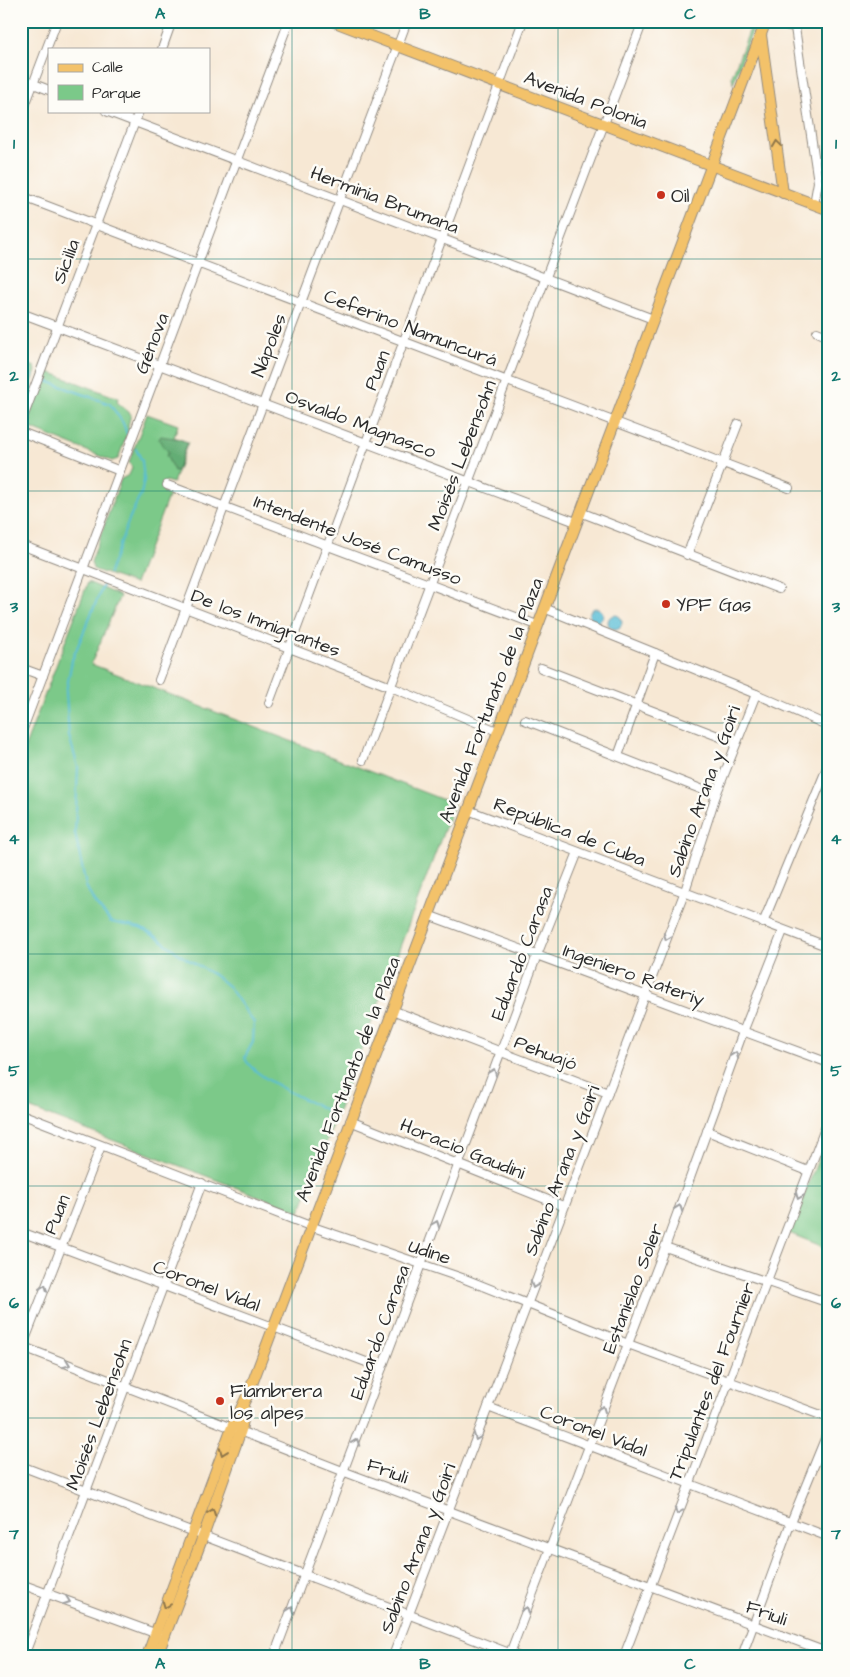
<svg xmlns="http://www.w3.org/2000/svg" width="850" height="1677" font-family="'Architects Daughter',sans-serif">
  <rect width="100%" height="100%" fill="#fdfcf7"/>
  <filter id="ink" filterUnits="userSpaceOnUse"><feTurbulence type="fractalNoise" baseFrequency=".02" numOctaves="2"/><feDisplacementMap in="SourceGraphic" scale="10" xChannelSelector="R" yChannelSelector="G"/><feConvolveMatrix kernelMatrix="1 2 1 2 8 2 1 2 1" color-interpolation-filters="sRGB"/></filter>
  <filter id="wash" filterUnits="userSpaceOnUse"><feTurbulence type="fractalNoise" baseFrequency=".0096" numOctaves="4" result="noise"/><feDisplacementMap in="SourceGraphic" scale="20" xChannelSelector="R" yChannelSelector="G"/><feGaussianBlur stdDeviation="1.12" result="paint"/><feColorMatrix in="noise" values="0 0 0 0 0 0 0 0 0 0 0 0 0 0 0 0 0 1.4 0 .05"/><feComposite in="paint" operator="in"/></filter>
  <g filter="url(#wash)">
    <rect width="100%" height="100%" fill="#f7e8d4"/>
    <g fill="#7bc989" stroke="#537a5a">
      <polygon points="753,21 756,21 733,84 732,76"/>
      <polygon points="21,361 35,367 36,371 21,416"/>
      <polygon points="46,371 118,398 117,402 131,414 128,426 129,429 118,459 112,461 28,427 26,423"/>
      <polygon points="147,414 178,425 174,437 188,442 173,483 165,481 163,487 173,491 171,495 168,497 135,584 93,569 91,562 121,479 129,475 132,468 129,462"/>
      <polygon points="88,582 120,596 91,664 454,804 300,1212 21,1105 21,757"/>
      <polygon points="829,1132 829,1249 789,1233"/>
    </g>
    <path fill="#64ad75" stroke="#486c50" d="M161,436C169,438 179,437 187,443L177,471H174L166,455L169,453C166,447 161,445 159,439Z"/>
    <g fill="#58bdd6" stroke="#427480">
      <circle cx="596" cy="615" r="7"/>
      <circle cx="615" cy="622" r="7"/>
    </g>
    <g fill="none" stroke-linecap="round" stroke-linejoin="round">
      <g stroke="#58bdd6" stroke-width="2">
        <polyline points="746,21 747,27"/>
        <polyline points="21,371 33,376"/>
        <polyline points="44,380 110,404 123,423 127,434"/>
        <polyline points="109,573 130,517 141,494 144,480 142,461 136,449"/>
        <path d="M104,583L72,660L66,692L69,736L78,767L75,833L86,886L94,902L111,922L140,928L157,937L182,956L216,976L229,987L254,1023L253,1042L245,1057C247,1075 316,1105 333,1113"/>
      </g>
    </g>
  </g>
  <g filter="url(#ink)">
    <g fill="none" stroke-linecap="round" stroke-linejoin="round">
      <g stroke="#918a80" stroke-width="10">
        <g id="minor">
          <polyline points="767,21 795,27"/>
          <polyline points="794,21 818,182 814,204"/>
          <polyline points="162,49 172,21"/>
          <polyline points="21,79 49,90"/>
          <polyline points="106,111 653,319"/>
          <polyline points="21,116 57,21"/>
          <polyline points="21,196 789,488"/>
          <polyline points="21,313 576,522"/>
          <polyline points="817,332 829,337"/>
          <polyline points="21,423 139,111"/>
          <polyline points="21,432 120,471"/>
          <polyline points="167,485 537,625"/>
          <polyline points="580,512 779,589"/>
          <polyline points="21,545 391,687 497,731"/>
          <polyline points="687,555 738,424"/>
          <polyline points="544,608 756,694 829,726"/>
          <polyline points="21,668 43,676"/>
          <polyline points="541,668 736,743"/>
          <polyline points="159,680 407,21"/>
          <polyline points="269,703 523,21"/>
          <polyline points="525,720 716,795"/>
          <polyline points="21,734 289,21"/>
          <polyline points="618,756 655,653"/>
          <polyline points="363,760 643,21"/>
          <polyline points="468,810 829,947"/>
          <polyline points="428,915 829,1063"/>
          <polyline points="763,923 829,763"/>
          <polyline points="392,1010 608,1093"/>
          <polyline points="21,1114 310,1226 465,1279 628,1344 829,1418"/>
          <polyline points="350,1121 563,1206"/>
          <polyline points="707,1131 808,1171"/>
          <polyline points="21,1232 382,1368"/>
          <polyline points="665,1247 829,1303"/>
          <polyline points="21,1346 345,1472 829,1653"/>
          <polyline points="21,1350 101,1146"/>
          <polyline points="488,1407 829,1537"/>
          <polyline points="21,1466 517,1656"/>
          <polyline points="21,1584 160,1635"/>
          <polyline points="155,1650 172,1656"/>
          <polyline points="24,1656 202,1183"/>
          <polyline points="274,1656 537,955 578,852"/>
          <polyline points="393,1656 685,891 716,795 756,694"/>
          <polyline points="509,1656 665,1247 743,1032 783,931"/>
          <polyline points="624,1656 829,1118"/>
          <polyline points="742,1656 791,1522 829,1429"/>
        </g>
      </g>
      <g stroke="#918a80" stroke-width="12">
        <g id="major">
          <polyline points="332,21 829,210"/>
          <polyline points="761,35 783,193"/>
          <polyline points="147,1656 232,1427 249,1392 766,21"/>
          <polyline points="157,1656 204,1534 241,1430 245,1410"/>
        </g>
      </g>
      <use href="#minor" stroke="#fff" stroke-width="8"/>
      <use href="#major" stroke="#f3c26a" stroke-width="10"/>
    </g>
    <defs><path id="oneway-chevron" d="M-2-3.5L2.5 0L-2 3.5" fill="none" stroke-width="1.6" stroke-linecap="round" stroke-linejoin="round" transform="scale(1.25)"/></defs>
    <g stroke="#8f764a">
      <use href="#oneway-chevron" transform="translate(777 144) rotate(-98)"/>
      <use href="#oneway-chevron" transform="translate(223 1452) rotate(110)"/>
      <use href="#oneway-chevron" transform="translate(212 1512) rotate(-70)"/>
      <use href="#oneway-chevron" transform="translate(166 1605) rotate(111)"/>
    </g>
    <g stroke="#a0a0a0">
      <use href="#oneway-chevron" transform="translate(667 937) rotate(111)"/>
      <use href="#oneway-chevron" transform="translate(735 1055) rotate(-70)"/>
      <use href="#oneway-chevron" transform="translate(493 1072) rotate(-69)"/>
      <use href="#oneway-chevron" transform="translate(799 1196) rotate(111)"/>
      <use href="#oneway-chevron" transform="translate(679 1208) rotate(-70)"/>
      <use href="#oneway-chevron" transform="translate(436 1224) rotate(-69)"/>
      <use href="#oneway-chevron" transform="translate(534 1285) rotate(110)"/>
      <use href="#oneway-chevron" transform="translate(44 1288) rotate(-70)"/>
      <use href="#oneway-chevron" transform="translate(67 1364) rotate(21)"/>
      <use href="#oneway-chevron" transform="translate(602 1409) rotate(-69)"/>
      <use href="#oneway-chevron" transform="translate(477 1437) rotate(111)"/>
      <use href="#oneway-chevron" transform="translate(356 1442) rotate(-70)"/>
      <use href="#oneway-chevron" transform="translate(678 1511) rotate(111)"/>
      <use href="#oneway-chevron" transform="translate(67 1601) rotate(20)"/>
      <use href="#oneway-chevron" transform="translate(291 1610) rotate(-70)"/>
      <use href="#oneway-chevron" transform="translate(526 1610) rotate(-70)"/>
    </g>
  </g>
  <path fill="none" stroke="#0f766e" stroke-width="1" stroke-opacity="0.55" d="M292,21V1656M558,21V1656M21,259H829M21,491H829M21,723H829M21,954H829M21,1186H829M21,1418H829"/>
  <g fill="#c8321e" stroke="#fdfcf7" stroke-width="2">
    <circle cx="661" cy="195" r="5"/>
    <circle cx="666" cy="604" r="5"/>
    <circle cx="220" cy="1401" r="5"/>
  </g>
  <g text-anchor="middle" stroke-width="5" stroke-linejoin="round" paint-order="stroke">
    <g font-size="19" fill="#2b2b2b" stroke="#fdfcf7">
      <text transform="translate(586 99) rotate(21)" y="7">Avenida Polonia</text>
      <text transform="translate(385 199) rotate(21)" y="7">Herminia Brumana</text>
      <text transform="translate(65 261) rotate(-69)" y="7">Sicilia</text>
      <text transform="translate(411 327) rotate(21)" y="7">Ceferino Namuncurá</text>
      <text transform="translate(151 343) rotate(-69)" y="7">Génova</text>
      <text transform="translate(268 345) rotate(-69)" y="7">Nápoles</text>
      <text transform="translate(376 370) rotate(-69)" y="7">Puan</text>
      <text transform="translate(361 423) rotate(21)" y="7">Osvaldo Magnasco</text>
      <text transform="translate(461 455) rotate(-69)" y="7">Moisés Lebensohn</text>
      <text transform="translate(358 539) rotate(21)" y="7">Intendente José Camusso</text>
      <text transform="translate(266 622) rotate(21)" y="7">De los Inmigrantes</text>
      <text transform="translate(490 700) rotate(-69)" y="7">Avenida Fortunato de la Plaza</text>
      <text transform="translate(703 791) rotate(-70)" y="7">Sabino Arana y Goiri</text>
      <text transform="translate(570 831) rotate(21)" y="7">República de Cuba</text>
      <text transform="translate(521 953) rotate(-69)" y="7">Eduardo Carasa</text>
      <text transform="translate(634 974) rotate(20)" y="7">Ingeniero Rateriy</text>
      <text transform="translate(546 1052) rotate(21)" y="7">Pehuajó</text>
      <text transform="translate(347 1079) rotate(-69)" y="7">Avenida Fortunato de la Plaza</text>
      <text transform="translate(463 1148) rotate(22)" y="7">Horacio Gaudini</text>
      <text transform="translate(561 1170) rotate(-69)" y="7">Sabino Arana y Goiri</text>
      <text transform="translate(56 1214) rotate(-68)" y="7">Puan</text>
      <text transform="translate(430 1251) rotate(18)" y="7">Udine</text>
      <text transform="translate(207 1285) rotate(21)" y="7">Coronel Vidal</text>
      <text transform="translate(632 1288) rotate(-69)" y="7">Estanislao Soler</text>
      <text transform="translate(379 1332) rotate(-70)" y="7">Eduardo Carasa</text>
      <text transform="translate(711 1381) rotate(-69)" y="7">Tripulantes del Fournier</text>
      <text transform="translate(98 1414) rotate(-70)" y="7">Moisés Lebensohn</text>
      <text transform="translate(594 1430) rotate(21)" y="7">Coronel Vidal</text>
      <text transform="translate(388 1470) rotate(20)" y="7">Friuli</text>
      <text transform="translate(417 1548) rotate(-69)" y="7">Sabino Arana y Goiri</text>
      <text transform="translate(767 1612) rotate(20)" y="7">Friuli</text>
    </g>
    <g font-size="19" fill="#2b2b2b" stroke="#fdfcf7" text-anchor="start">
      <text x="671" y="202">Oil</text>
      <text x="676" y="611">YPF Gas</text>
      <text x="230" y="1397">Fiambrera<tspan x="230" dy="22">los alpes</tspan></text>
    </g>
  </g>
  <rect width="850" height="1677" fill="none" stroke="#fdfcf7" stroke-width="55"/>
  <rect x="48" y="48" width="162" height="65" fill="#fdfcf7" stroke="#a9a8a5"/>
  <rect x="58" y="64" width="25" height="8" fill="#f3c26a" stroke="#a9a8a5"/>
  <text x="92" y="72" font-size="15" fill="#2b2b2b">Calle</text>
  <rect x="58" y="85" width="25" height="15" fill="#7bc989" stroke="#a9a8a5"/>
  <text x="92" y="98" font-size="15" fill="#2b2b2b">Parque</text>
  <rect x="28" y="28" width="794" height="1622" fill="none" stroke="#0f766e" stroke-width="2"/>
  <g font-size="16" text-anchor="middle" font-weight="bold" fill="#0f766e">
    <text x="160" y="19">A</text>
    <text x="425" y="19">B</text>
    <text x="690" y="19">C</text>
    <text x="14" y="149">1</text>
    <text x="836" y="149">1</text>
    <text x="14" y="381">2</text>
    <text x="836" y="381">2</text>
    <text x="14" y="612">3</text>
    <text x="836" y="612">3</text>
    <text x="14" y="844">4</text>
    <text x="836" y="844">4</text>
    <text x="14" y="1076">5</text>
    <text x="836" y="1076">5</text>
    <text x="14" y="1308">6</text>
    <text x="836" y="1308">6</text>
    <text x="14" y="1539">7</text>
    <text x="836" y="1539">7</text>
    <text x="160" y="1669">A</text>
    <text x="425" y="1669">B</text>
    <text x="690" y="1669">C</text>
  </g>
</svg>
